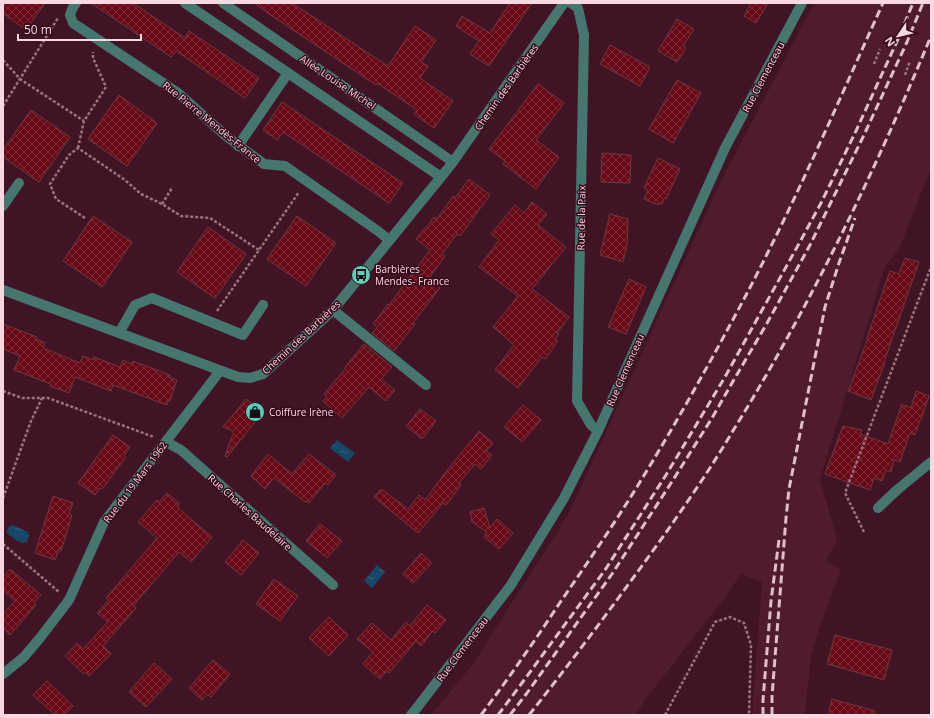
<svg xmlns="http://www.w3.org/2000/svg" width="934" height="718" font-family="'Open Sans',sans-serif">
  <defs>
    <pattern id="water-ripples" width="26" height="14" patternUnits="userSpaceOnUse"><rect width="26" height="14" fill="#164968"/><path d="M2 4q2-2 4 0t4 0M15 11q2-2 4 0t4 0" fill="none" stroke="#39637d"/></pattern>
    <pattern id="building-cross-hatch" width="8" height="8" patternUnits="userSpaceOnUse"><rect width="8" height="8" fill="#680918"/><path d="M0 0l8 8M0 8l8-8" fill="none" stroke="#7e2c39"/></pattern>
  </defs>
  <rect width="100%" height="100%" fill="#411425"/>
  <polygon fill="#4f1b2f" points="814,3 931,3 931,168 899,249 885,267 820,479 837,540 826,561 841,570 823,617 811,656 805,715 753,715 753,701 762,582 741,574 723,600 644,701 636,715 431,715 473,664 568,515 718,187"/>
  <g fill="url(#water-ripples)">
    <polygon points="337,440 355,453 348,462 330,448"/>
    <path d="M12,525L28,532L29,536L27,542C19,545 13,537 7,533V530L9,527Z"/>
    <polygon points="377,565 385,572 372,588 364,581"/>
  </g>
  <g fill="url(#building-cross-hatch)" stroke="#6e3b3b">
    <polygon points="3,3 45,3 26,30 3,13"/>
    <polygon points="91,3 133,3 185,38 189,31 259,78 245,98 176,51 171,57"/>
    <polygon points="254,3 292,3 388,66 415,26 436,40 421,62 428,66 420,78 453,101 434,128 414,114 417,110 377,83 376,85 272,16"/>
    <polygon points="510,3 532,3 489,66 470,54 479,41 456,26 462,16 490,33"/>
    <polygon points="751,3 768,3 756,23 744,16"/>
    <polygon points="677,19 694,29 683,46 686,48 677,62 658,51"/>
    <polygon points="610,45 650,67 640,86 600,64"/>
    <polygon points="677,80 701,93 673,143 649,129"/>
    <polygon points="538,84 564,103 536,140 559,157 536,189 503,164 505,161 489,149"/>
    <polygon points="119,95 157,123 127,166 88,139"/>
    <polygon points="282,102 403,183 389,203 283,132 277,140 263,130"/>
    <polygon points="31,110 70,137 39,182 3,157 3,150"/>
    <polygon points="602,153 631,155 630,183 601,182"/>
    <polygon points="658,158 680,169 666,199 664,198 662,204 656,204 644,199 648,190 644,188"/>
    <polygon points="469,179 490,195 460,236 457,234 442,254 445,256 430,277 433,280 432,282 440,288 413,323 415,324 394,351 372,333 378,327 373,324 388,304 389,305 430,250 416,239 424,229 425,229 434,217 437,219 453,196 455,198"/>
    <polygon points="532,202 547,214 538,225 566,247 532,289 569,317 557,333 559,334 555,339 558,341 545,359 542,357 518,388 495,370 514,345 493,327 518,296 479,267 499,240 491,234 515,205 524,213"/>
    <polygon points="610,214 628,219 627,245 623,262 600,255"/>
    <polygon points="93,216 132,242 102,287 63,261"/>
    <polygon points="297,216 336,243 306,286 267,259"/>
    <polygon points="208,227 246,254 215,298 177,272"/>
    <polygon points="905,258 919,262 884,362 885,362 871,400 848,391 868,338 867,338 890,271 899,274"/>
    <polygon points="629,279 646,287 626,334 608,327"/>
    <polygon points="3,324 37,337 36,339 45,343 43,348 80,363 83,356 93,360 94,357 120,367 123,360 132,364 133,361 170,375 169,377 177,380 170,401 168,401 167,405 113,385 111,391 75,377 69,393 50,386 51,384 14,370 20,356 3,349"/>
    <polygon points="364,344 392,367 381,379 395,390 386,401 369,387 342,418 323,401 327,397 324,394 346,368 345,367"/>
    <polygon points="916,391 929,396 921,420 920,420 915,435 910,433 900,462 894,460 891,472 886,470 882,481 874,478 870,490 825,474 843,426 862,430 860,434 888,444 902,404 911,408"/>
    <polygon points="246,399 263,412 227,457 225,456 234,431 223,427"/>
    <polygon points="523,405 541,420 522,442 504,427"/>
    <polygon points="420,409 436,421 422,439 406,426"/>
    <polygon points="479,431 493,443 486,451 492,455 481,469 475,464 459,483 461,485 446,505 443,503 418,533 374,497 381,489 408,509 419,495 425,500 445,473"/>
    <polygon points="113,435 130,447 124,455 126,457 102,489 100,488 95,495 78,483"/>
    <polygon points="268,454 292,474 309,454 336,475 328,485 325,483 309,503 306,501 305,502 274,478 265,489 251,476"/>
    <polygon points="167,493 180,504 177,507 212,537 191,562 179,552 133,606 136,608 103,646 111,654 89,676 86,672 84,674 65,656 77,643 83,649 108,622 97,613 109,600 106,598 157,538 138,522 157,500 159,502"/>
    <polygon points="53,496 73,503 69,514 72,515 61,551 59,550 55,560 35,553"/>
    <polygon points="484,508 490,528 497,519 513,533 499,549 484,537 487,532 472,522 470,512"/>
    <polygon points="320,524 342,541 327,558 306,541"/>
    <polygon points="243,540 259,553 241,575 225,562"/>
    <polygon points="421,553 432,563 413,583 403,574"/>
    <polygon points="10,569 41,595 34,603 36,605 10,635 3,628 3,614 15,601 3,590 3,577"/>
    <polygon points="274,579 298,596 280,621 256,604"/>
    <polygon points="427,605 446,620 435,633 433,631 421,646 416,641 389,673 387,671 380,679 363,664 373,652 357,639 372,623 391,640 406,622 410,626"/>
    <polygon points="329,617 348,635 329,656 309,638"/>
    <polygon points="835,635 892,650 884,680 827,664"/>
    <polygon points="213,660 230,674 211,697 207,694 202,700 189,688"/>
    <polygon points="154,663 172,679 146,707 129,692"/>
    <polygon points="47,681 73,706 64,715 55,715 33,695"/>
    <polygon points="832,699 875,711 875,715 828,715"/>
  </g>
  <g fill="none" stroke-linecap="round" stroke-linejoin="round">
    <g stroke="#9b7481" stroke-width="2.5" stroke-dasharray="3 2" stroke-linecap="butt">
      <polyline points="3,60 20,79 84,121"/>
      <polyline points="874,64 880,49"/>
      <polyline points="905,75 910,61"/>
      <polyline points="3,106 58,18"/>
      <polyline points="78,148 84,121 106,87 93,58 93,52"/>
      <polyline points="162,204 172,188"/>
      <polyline points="85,218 56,199 50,184 69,155 78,148 125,180 141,194 162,204 181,216 210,218 259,250"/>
      <polyline points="217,311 299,192"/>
      <polyline points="3,391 22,398 48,398 154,437"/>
      <polyline points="3,498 31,421 42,398"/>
      <polyline points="864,532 845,493 931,267"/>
      <polyline points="3,544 59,592"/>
      <polyline points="665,715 715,622 730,617 744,623 751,645 749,715"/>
    </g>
    <g stroke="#45776e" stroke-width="10">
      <polyline points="76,3 73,7 70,15 73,23 178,93 226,136 264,164 285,166 378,231 389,240"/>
      <polyline points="185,3 441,177"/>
      <polyline points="223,3 453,162"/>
      <polyline points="571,3 578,8 584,35 577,401 591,425 598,431"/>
      <polyline points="238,146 288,73"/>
      <polyline points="3,206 19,183"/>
      <polyline points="3,290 238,377 250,378 263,374 333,310 441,177 453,162 564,3"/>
      <polyline points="333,310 426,385"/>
      <polyline points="119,333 135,305 152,298 243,335 263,305"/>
      <polyline points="166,442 181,450 333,585"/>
      <polyline points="878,508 897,490 931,462"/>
      <polyline points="3,674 24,657 40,638 69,600 104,522 220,371"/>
      <polyline points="411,715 416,709 511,585 564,498 598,431 725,148 802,3"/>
    </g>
    <g stroke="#e0bfc8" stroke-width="3" stroke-dasharray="8 4" stroke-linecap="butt">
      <path d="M481,715C508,679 534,642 559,604C588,562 617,520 643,477C676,423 707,368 737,312C791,212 836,107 883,3"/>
      <polyline points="498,715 519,687 605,570 666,475 725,377 801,240 821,203 855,133 899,37 913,3"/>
      <polyline points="510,715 527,693 612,574 673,480 712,418 732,383 766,325 810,245 863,137 907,42 923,3"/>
      <path d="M529,715C576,656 621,595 665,534C688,501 711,468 731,434C809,308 874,174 931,36"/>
      <polyline points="763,715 763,700 771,601 779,540"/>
      <polyline points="772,715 772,696 786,518 789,489 825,307 839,263 855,218"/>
    </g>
  </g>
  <defs>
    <g id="bus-disc" transform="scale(1)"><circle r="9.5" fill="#5ccebb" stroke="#36091b"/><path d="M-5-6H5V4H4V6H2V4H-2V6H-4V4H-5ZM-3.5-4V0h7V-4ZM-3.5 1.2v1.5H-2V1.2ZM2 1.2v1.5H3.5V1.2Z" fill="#111"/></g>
    <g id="shop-disc" transform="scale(1)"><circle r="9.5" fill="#5ccebb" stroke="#36091b"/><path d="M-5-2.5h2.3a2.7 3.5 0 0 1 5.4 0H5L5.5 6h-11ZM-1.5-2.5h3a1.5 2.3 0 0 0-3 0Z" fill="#111"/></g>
  </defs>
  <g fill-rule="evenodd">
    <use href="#bus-disc" x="361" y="275"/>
    <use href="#shop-disc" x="255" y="412"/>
  </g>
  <g text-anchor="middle" stroke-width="3" stroke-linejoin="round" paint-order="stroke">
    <g font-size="10" fill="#f8d9e1" stroke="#36091b">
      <text transform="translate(763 77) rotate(-62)" y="4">Rue Clemenceau</text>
      <text transform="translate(338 82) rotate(34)" y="4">Allée Louise Michel</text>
      <text transform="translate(506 87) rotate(-55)" y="4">Chemin des Barbières</text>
      <text transform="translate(212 122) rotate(39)" y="4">Rue Pierre Mendès-France</text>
      <text transform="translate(581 218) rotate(-89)" y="4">Rue de la Paix</text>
      <text transform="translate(301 337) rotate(-43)" y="4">Chemin des Barbières</text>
      <text transform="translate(625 370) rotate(-66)" y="4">Rue Clemenceau</text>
      <text transform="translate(135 482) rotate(-53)" y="4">Rue du 19 Mars 1962</text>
      <text transform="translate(250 512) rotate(42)" y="4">Rue Charles Baudelaire</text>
      <text transform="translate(462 649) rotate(-53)" y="4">Rue Clemenceau</text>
    </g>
    <g font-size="10" fill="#f8d9e1" stroke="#36091b" text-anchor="start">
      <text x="375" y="273">Barbières<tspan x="375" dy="12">Mendes- France</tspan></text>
      <text x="269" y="416">Coiffure Irène</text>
    </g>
  </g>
  <rect width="934" height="718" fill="none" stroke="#f8d9e1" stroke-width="8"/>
  <g transform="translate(898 36) rotate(235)" stroke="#36091b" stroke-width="3" paint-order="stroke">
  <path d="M0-3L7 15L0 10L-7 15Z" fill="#f8d9e1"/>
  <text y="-6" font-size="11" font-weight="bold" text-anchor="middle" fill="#f8d9e1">N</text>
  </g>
  <path d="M18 34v6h123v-6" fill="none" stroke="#f8d9e1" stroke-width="2"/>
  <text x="24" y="34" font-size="12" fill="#f8d9e1" stroke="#36091b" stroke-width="3" paint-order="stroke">50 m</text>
</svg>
